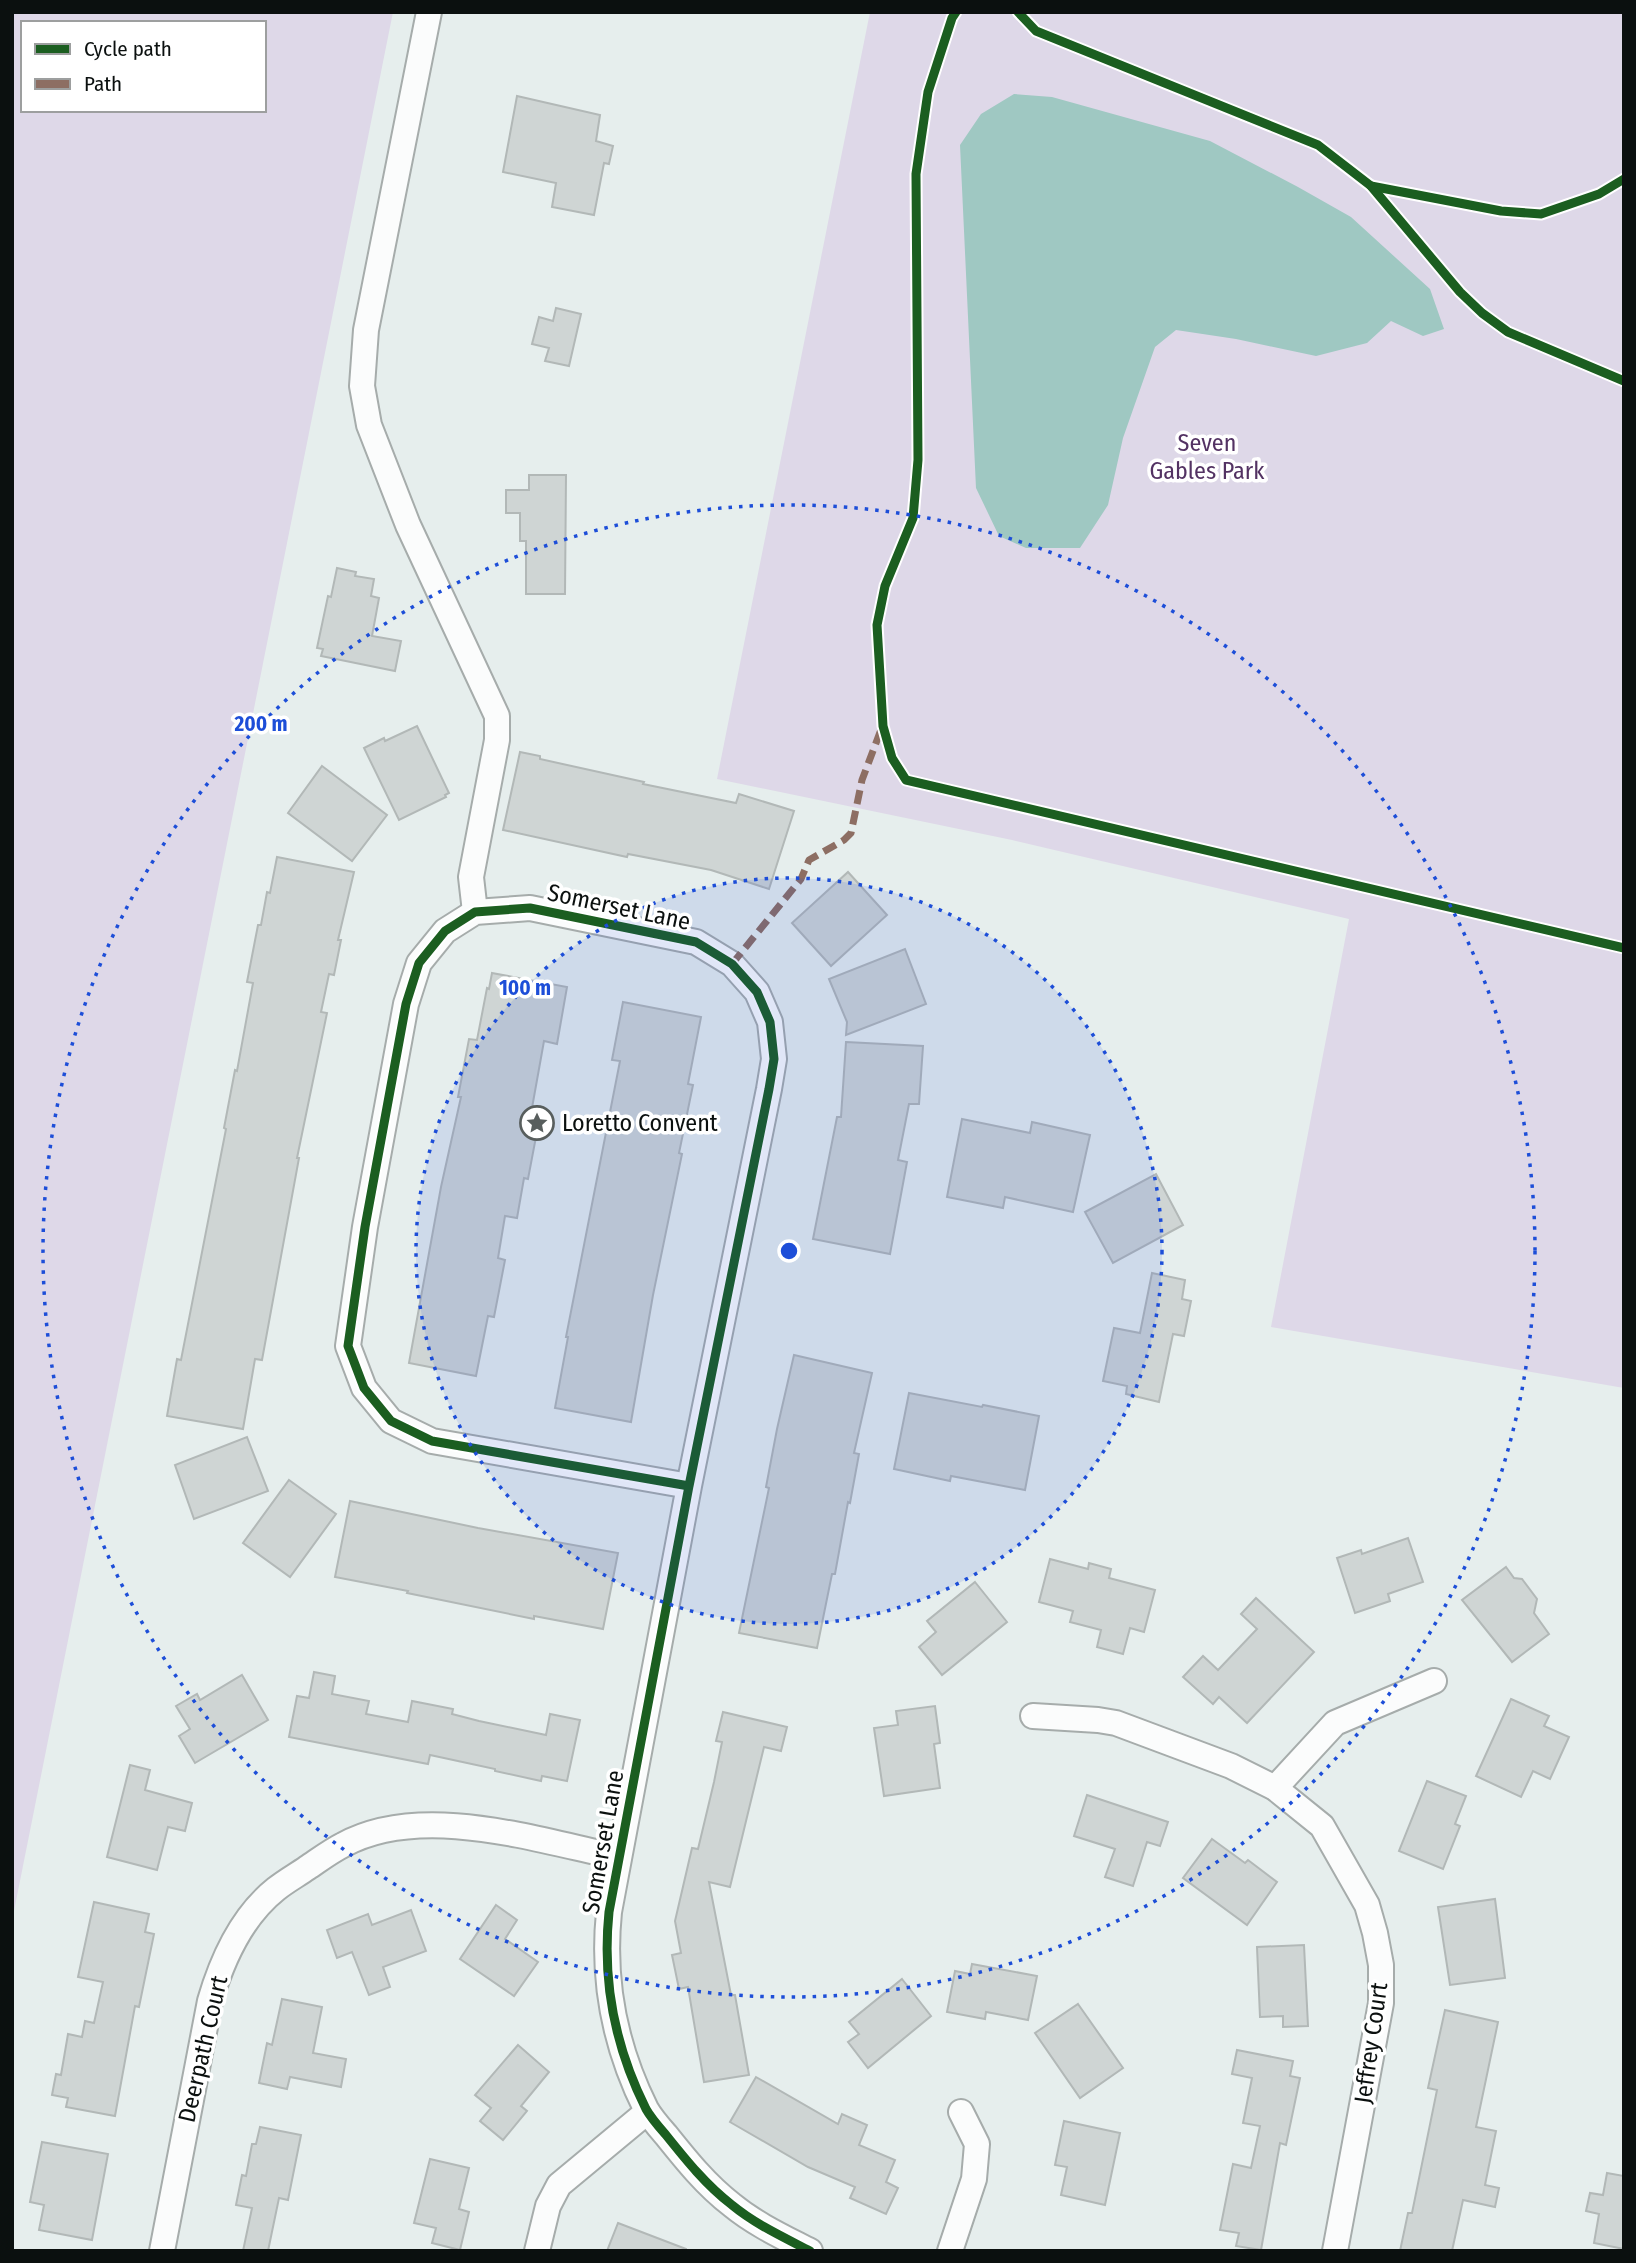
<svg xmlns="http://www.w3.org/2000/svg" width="1636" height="2263" font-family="'Fira Sans Condensed',sans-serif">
  <rect width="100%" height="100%" fill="#e6eeed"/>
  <g fill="#ded8e8" fill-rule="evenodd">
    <path d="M12,12H393L12,1921ZM23,23H264V110H23Z"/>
    <polygon points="870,12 1624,12 1624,1388 1271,1327 1349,919 1012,840 717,779"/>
  </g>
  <polygon fill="#9fc8c2" points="1014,94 1052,97 1210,141 1298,187 1351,217 1430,289 1444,329 1423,336 1391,321 1367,343 1316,356 1236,339 1176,330 1155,347 1123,438 1108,505 1080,548 1026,548 999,536 976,488 960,145 981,114"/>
  <g fill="#cfd5d4" stroke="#b2b8b7" stroke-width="2">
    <polygon points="517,96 600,115 596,141 613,146 609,164 604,163 594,215 552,207 556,183 503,172"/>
    <polygon points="556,308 581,314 569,366 545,361 549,348 532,344 539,317 553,321"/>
    <polygon points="529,475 566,475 565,594 526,594 526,541 520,541 520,513 506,513 506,490 529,490"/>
    <polygon points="337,568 356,572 355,576 374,579 371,596 379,598 372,636 401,641 395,671 321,656 323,649 317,648 328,596 331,597"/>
    <polygon points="417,726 449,793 445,795 446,797 399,820 364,748 384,738 385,741"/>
    <polygon points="520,752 540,756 540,759 644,782 643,784 736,803 739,794 794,811 769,889 711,870 628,854 627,857 503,830"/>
    <polygon points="322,766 387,815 352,861 288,813"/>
    <polygon points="277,857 354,872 338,940 341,940 334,975 329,974 321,1012 327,1013 297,1158 299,1158 262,1360 255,1359 243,1429 167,1416 177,1359 181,1360 226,1129 224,1128 235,1070 237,1071 253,983 247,982 258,925 261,925 267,892 270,893"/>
    <polygon points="848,872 887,915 831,966 792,923"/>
    <polygon points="905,949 926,1004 846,1035 847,1022 829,979"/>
    <polygon points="492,973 567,987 557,1044 544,1041 530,1119 539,1121 528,1179 524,1178 517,1218 505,1216 498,1258 505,1260 494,1317 488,1316 476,1376 409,1363 441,1187 461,1097 458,1097 469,1039 477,1040 487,988 489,989"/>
    <polygon points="623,1002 701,1017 688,1084 693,1085 679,1153 682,1154 653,1295 631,1422 555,1408 568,1337 566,1337 620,1061 612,1060"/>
    <polygon points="846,1042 923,1046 919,1104 909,1104 898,1160 907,1162 890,1254 813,1239 837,1117 841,1117"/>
    <polygon points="962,1119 1030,1133 1032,1122 1090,1135 1073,1212 1005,1197 1003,1208 947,1197"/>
    <polygon points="1156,1174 1183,1225 1113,1263 1085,1212"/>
    <polygon points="1152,1273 1185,1280 1182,1299 1191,1301 1184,1336 1173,1334 1159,1402 1126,1394 1127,1386 1103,1381 1114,1328 1140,1333"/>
    <polygon points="794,1355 872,1373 854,1453 859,1454 850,1503 848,1502 835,1574 832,1574 817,1648 739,1633 769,1488 766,1487 777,1429"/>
    <polygon points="909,1393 982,1407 983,1405 1039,1416 1025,1490 951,1476 950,1481 894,1469"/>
    <polygon points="247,1437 268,1491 194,1519 175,1465"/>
    <polygon points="289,1480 336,1514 290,1577 243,1543"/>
    <polygon points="350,1501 478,1528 618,1553 603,1629 534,1616 534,1619 407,1593 408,1591 335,1577"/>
    <polygon points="1408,1538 1423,1582 1388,1594 1390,1601 1355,1613 1337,1558 1361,1550 1362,1554"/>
    <polygon points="1050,1559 1088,1569 1089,1563 1111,1569 1109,1578 1155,1590 1144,1632 1130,1628 1123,1654 1097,1647 1101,1630 1070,1622 1073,1611 1039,1602"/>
    <polygon points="1506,1567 1514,1578 1522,1579 1537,1599 1534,1613 1549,1634 1512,1662 1462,1600"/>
    <polygon points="975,1582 1007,1622 942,1675 919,1647 936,1632 927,1621"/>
    <polygon points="1256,1598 1314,1652 1247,1723 1219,1697 1213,1704 1183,1677 1203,1656 1218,1670 1257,1629 1241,1614"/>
    <polygon points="314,1672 335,1676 332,1694 369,1701 366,1714 408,1722 412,1701 453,1709 452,1714 479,1721 546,1735 550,1714 580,1720 567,1781 542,1776 541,1781 495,1771 495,1769 430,1755 428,1764 289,1737 297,1696 309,1698"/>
    <polygon points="242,1675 268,1720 195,1763 179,1736 190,1729 176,1706 197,1694 200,1700"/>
    <polygon points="1511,1699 1549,1716 1544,1726 1569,1737 1550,1779 1533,1771 1521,1797 1476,1776"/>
    <polygon points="935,1706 940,1743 934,1744 940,1788 884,1796 874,1728 898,1725 896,1711"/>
    <polygon points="723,1712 787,1727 781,1751 764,1747 730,1887 709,1882 731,1995 735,1995 749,2075 704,2082 688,1987 679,1989 672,1955 681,1953 675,1921 692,1848 698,1849 714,1782 722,1742 716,1741"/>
    <polygon points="130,1765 150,1770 145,1790 192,1803 185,1831 168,1827 157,1870 107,1857"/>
    <polygon points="1427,1781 1466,1796 1455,1824 1460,1826 1443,1869 1399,1851"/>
    <polygon points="1087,1795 1168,1822 1160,1846 1147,1842 1133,1886 1105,1877 1115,1849 1074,1836"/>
    <polygon points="1212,1839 1245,1863 1248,1860 1277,1882 1247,1925 1183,1878"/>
    <polygon points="1495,1899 1505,1978 1450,1985 1438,1907"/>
    <polygon points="94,1902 149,1914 145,1932 154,1934 139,2007 135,2006 115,2116 66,2107 68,2098 52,2095 56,2074 61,2075 68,2034 82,2037 85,2021 94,2023 103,1982 78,1977"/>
    <polygon points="496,1905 517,1920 505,1939 538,1962 514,1996 460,1959"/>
    <polygon points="411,1910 426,1951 383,1967 390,1987 369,1995 352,1952 337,1958 327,1930 368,1914 372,1925"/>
    <polygon points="1304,1945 1308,2026 1283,2027 1283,2016 1260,2017 1257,1947"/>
    <polygon points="972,1964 1037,1976 1028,2020 986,2012 985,2019 947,2012 955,1971 970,1974"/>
    <polygon points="902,1979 931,2016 868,2068 848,2042 859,2034 849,2022"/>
    <polygon points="282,1999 322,2007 313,2053 346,2059 341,2087 290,2077 287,2089 259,2083 267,2043 272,2045"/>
    <polygon points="1078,2004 1123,2068 1080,2098 1035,2033"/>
    <polygon points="1445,2010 1498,2022 1476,2127 1496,2131 1485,2185 1499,2188 1495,2207 1463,2200 1452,2251 1400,2251 1408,2213 1412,2213 1437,2090 1428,2088"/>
    <polygon points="518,2045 549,2072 521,2106 527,2111 503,2140 480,2121 491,2108 475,2095"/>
    <polygon points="1237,2050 1293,2061 1290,2076 1300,2078 1286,2145 1280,2143 1261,2250 1236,2246 1239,2233 1220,2230 1233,2164 1251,2168 1260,2126 1243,2123 1252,2078 1232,2074"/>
    <polygon points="756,2077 838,2124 842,2114 867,2125 859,2145 895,2160 886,2182 898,2188 886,2214 850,2198 855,2187 808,2167 730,2122"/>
    <polygon points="1064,2121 1120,2133 1105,2205 1061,2195 1067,2167 1055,2165"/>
    <polygon points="260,2127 301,2135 288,2200 279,2198 268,2251 243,2251 252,2208 236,2205 242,2175 246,2176 252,2144 256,2144"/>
    <polygon points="42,2142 108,2154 92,2240 39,2230 44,2205 30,2202"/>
    <polygon points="430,2159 469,2168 459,2209 469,2212 460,2250 432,2243 436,2228 414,2223"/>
    <polygon points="1607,2173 1624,2176 1624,2249 1594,2243 1599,2214 1586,2211 1590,2193 1603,2195"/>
    <polygon points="618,2223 686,2249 686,2251 607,2251"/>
  </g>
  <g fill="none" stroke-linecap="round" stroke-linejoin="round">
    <g stroke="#a6acab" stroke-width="28">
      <g id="minor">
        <polyline points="429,12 366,330 362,386 369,425 408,525 497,716 497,740 471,877 475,912"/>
        <path d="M689,1486L769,1089L774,1059L770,1022L757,992L732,964L696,942L530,908L475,912L445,931L419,963L406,1004L365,1227L348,1346L364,1388L391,1421L432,1441L689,1486L609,1912C602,1980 615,2047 646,2109C651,2118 659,2127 666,2135C686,2160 706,2185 732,2205C755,2224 783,2237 810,2251"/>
        <polyline points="1033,1716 1098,1720 1116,1723 1231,1766 1275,1788 1322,1826 1367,1905 1375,1933 1381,1965 1381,2003 1335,2251"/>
        <polyline points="1275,1788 1335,1723 1434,1681"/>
        <path d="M162,2251L210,2001C222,1960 242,1916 276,1889C286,1881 297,1875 307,1868C319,1860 331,1851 343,1845C421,1802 536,1840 618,1857"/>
        <polyline points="537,2251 548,2206 559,2185 647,2112"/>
        <polyline points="950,2251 974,2179 977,2144 961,2112"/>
      </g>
    </g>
    <use href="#minor" stroke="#fbfcfc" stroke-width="24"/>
    <polyline stroke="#8d6e63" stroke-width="7" stroke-dasharray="14 7" stroke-linecap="butt" points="732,964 801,879 809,860 844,840 851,833 862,780 882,727"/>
    <g stroke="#fff" stroke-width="13">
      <g id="cycleway">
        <polyline points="956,12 952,18 928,92 916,174 918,460 913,518 885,586 877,625 883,726 892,758 906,780 1624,948"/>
        <polyline points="1018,12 1036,31 1318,145 1371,186 1460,292 1482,313 1508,332 1624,381"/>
        <polyline points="1371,186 1501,211 1541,214 1599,194 1624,179"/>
        <path d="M689,1486L769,1089L774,1059L770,1022L757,992L732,964L696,942L530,908L475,912L445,931L419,963L406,1004L365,1227L348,1346L364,1388L391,1421L432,1441L689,1486L609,1912C602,1980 615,2047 646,2109C651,2118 659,2127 666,2135C686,2160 706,2185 732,2205C755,2224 783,2237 810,2251"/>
      </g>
    </g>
    <use href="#cycleway" stroke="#1b5e20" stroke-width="9"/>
  </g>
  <circle cx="789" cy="1251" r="373" fill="#1d4ed8" fill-opacity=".12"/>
  <g fill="none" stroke="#1d4ed8" stroke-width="3.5" stroke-dasharray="3.5 7">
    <circle cx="789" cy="1251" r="373"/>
    <circle cx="789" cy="1251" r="746"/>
  </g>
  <defs>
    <g id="sight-ring" transform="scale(1.75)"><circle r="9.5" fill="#fff" stroke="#585e5d" stroke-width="1.5"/><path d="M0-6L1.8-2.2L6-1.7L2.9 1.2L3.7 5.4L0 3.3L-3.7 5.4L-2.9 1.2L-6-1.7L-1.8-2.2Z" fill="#585e5d"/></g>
  </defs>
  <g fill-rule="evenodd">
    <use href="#sight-ring" x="537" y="1123"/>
  </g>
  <g text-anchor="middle" stroke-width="7" stroke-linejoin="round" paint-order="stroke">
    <g font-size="24" fill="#533263" stroke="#fff">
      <text x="1207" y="451">Seven<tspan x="1207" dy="28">Gables Park</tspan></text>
    </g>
    <g font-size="24" fill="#0b100f" stroke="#fff">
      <text transform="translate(619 907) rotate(12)" y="8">Somerset Lane</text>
      <text transform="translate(603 1842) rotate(-80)" y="8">Somerset Lane</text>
      <text transform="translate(1371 2043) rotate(-82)" y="8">Jeffrey Court</text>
      <text transform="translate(203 2049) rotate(-77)" y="8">Deerpath Court</text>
    </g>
    <g font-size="24" fill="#0b100f" stroke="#fff" text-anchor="start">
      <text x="562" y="1131">Loretto Convent</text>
    </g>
  </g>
  <circle cx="789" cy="1251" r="10" fill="#1d4ed8" stroke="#fff" stroke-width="3.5"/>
  <g font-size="21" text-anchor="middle" font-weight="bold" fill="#1d4ed8" stroke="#fff" stroke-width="7" stroke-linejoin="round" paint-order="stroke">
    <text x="261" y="731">200 m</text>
    <text x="525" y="995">100 m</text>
  </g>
  <rect width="1636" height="2263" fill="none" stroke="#0b100f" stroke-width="28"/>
  <rect x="21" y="21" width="245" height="91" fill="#ffffff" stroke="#9d9f9f" stroke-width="2"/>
  <rect x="35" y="44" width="35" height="10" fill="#1b5e20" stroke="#9d9f9f" stroke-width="2"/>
  <text x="84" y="56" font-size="21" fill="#0b100f">Cycle path</text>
  <rect x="35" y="79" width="35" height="10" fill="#8d6e63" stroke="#9d9f9f" stroke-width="2"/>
  <text x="84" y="91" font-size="21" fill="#0b100f">Path</text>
</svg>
